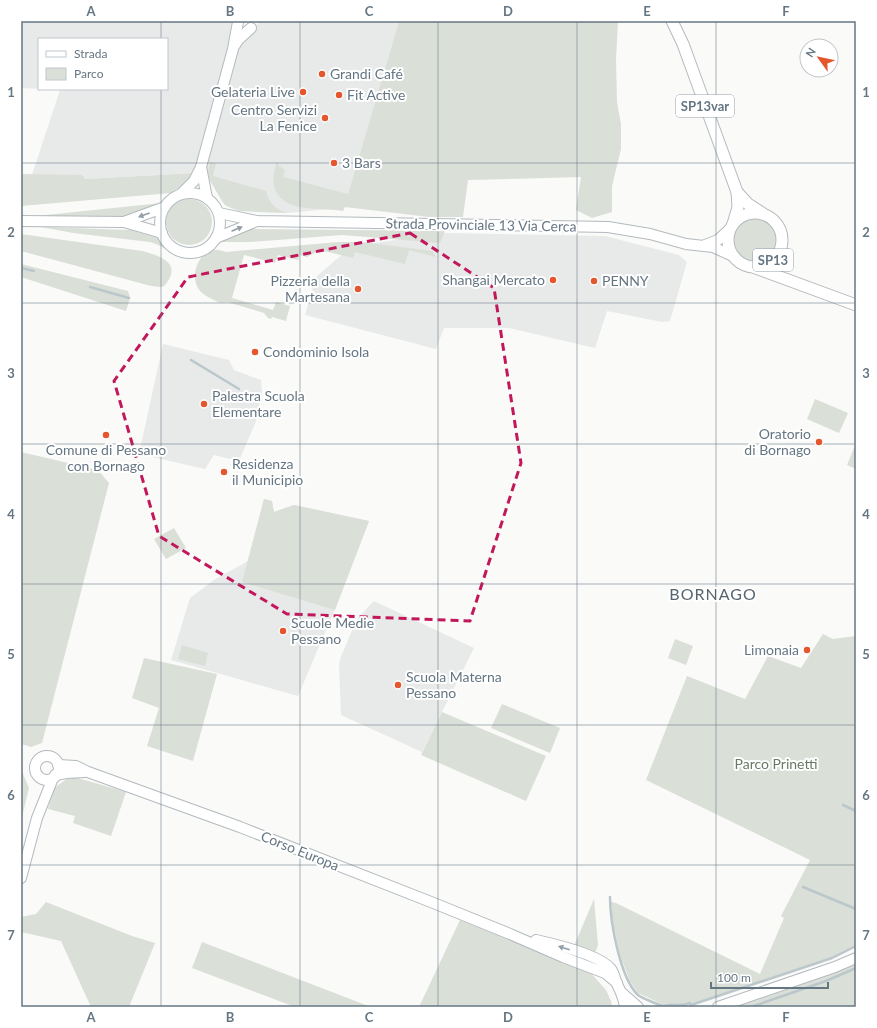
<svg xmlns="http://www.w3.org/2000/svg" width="877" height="1028" font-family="Lato,sans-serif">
  <rect width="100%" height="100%" fill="#fafaf8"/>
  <g fill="#e8e9e9">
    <polygon points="21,21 235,21 195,173 84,179 82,175 32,175 60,90 50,89 167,89 167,39 39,39 39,89 21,88"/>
    <polygon points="260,21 399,21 343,211 333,209 320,210 287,213 256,212 233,209 225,205 222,202 203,166 235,48"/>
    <polygon points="447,233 605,236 679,255 687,262 670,321 662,322 607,311 595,348 509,328 444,328 436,349 305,315 316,277 352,246"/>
    <polygon points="163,344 229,360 234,370 261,380 262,391 256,421 239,461 214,455 205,469 139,454"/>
    <polygon points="264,499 272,501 274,512 294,505 369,521 335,609 298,696 171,660 190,598 214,580 248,561"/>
    <polygon points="374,601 474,648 422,752 341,715 339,666 340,659 357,619"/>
  </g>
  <g fill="#dadfd7">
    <path d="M399,21H618L616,60L617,102L621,124V149L612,186V212L592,218L576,210L581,177L468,180L463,217H429L345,207L343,211C322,207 281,214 274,186C272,178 275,169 277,161L279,166L285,170L283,177L348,194Z"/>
    <path d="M210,162L216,164L213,176L266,191C269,203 275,209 287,213L239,211L225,205L210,181L208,172Z"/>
    <polygon points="195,173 188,181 171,193 21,206 21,174 82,175 85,179"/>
    <circle cx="189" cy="222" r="23"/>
    <polygon points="162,203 150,211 129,216 36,216"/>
    <circle cx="755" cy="240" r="22"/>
    <polygon points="41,227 130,230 157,238 170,251 156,244 150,242 73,233"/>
    <polygon points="251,229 445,231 440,243 342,235 250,242 222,242 223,238"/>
    <path d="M21,234L142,251C160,256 184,263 164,286L161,287L151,286L21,251Z"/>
    <path d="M338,242H361L432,251L436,257L409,250L405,264L355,252L353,258L320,250L307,257L300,255L298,260L278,255L275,263L244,255L232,298L273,310L276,302L290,306L286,321L272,317L271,319L268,318L264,313L227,302C221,304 218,302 212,299C208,297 204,295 201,292C189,280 196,254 213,250C217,249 222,251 226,252Z"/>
    <polygon points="21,264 128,291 130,298 126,311 21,277"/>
    <polygon points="815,399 848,413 839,433 807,419"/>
    <polygon points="856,443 856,469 847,465"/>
    <polygon points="21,452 98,470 109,483 42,743 31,747 21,744"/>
    <polygon points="264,499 272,501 274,512 294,505 369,521 335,610 242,582"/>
    <polygon points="174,528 186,548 166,559 154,539"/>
    <polygon points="823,634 833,639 856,636 856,945 832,957 692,1004 691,1002 681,1005 671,1004 664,1005 638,993 630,981 620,955 612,918 611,902 616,903 760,974 784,918 781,916 810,860 646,780 687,676 745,699 768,656 801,668"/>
    <polygon points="675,639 693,646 686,665 668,658"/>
    <polygon points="182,645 208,653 205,666 178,659"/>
    <polygon points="144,658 217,674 193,761 147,746 159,708 132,698"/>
    <polygon points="502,704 560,728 550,753 491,728"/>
    <polygon points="442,712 546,756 526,801 421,755"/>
    <polygon points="21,769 29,788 21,821"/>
    <polygon points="71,776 126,792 111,836 73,823 75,816 48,809 54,788"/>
    <polygon points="594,899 598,945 596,951 594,953 574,946"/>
    <polygon points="46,902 132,936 155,943 129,1007 91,1007 61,941 21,932 21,917 36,914"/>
    <polygon points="460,920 590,972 606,990 611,1001 612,1007 419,1007"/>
    <polygon points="202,942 371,1007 295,1007 192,968"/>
    <polygon points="856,961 856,1007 725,1007"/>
  </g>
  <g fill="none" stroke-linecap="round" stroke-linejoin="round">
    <g stroke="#bbc7cb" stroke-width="2.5">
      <polyline points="21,268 34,271"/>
      <polyline points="90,287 129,298"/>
      <polyline points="191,360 239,389"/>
      <polyline points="843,805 856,811"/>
      <polyline points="803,887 856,909"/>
      <path d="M610,897C610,921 620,978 638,995C642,998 659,1005 663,1006C666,1006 666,1005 669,1005C678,1004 681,1007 690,1003L691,1005L832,958L856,946"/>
      <polyline points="751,1007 826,981 856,968"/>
    </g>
    <g stroke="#b3babf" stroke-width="12">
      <g id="secondary">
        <polyline points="235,45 238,40 251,28"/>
        <polyline points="201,167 207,198"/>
        <circle cx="190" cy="223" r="30"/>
        <polyline points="181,194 194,181 201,167 233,49 238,22"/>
        <polyline points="219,213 257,221 608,227 650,234 686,244 713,247 735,257"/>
        <polyline points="21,221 124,222 162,233"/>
        <polyline points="124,222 165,207"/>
        <polyline points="216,238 257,221"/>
        <polyline points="705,245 718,240 730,229"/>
        <circle cx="47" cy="768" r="12"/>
        <polyline points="58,765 76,766 88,772 240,827 436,904 510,934 563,957 605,973 617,983"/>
        <polyline points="55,775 67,773 84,772"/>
        <polyline points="21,878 37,818 53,778"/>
        <path d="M536,940C554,944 600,955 611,969C614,973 615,979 617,984C621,992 624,998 625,1007"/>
        <polyline points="622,993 638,1007"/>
        <polyline points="718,1007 835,967 856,958"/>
      </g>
    </g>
    <g stroke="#b5babe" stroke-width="13">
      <g id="primary">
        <polyline points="672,21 683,44 737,192 738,207 733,224"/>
        <polyline points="737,192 748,204 762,213"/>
        <circle cx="755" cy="240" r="27"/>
        <polyline points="753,267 856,305"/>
      </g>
    </g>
    <use href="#secondary" stroke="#fff" stroke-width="10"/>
    <use href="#primary" stroke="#fff" stroke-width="11"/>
  </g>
  <defs><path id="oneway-solid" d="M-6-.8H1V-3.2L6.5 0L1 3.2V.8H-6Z"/></defs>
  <g fill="#939fa8">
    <use href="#oneway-solid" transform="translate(144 215) rotate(160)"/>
    <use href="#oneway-solid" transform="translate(237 229) rotate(-23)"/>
    <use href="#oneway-solid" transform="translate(564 948) rotate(-162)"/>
  </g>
  <path fill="none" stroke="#c2185b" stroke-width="3" stroke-dasharray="8 5" stroke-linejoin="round" d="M410,233L494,288L521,463L470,621L287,614L159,536L114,381L188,277Z"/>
  <path fill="none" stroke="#657683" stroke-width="1" stroke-opacity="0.55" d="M161,21V39M300,21V1007M438,21V1007M577,21V1007M716,21V1007M161,89V1007M21,163H856M21,303H856M21,444H856M21,584H856M21,725H856M21,865H856"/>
  <g fill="#e4572e" stroke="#fff" stroke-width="1.5">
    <circle cx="322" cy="74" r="4"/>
    <circle cx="303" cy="92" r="4"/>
    <circle cx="339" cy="95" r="4"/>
    <circle cx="325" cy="118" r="4"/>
    <circle cx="334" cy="163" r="4"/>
    <circle cx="553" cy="280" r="4"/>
    <circle cx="594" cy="281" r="4"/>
    <circle cx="358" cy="289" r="4"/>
    <circle cx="255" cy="352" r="4"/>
    <circle cx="204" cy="404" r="4"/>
    <circle cx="106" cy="435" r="4"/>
    <circle cx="819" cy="442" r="4"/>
    <circle cx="224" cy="472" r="4"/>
    <circle cx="283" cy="631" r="4"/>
    <circle cx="807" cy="650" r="4"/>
    <circle cx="398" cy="685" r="4"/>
  </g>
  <g text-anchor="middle" stroke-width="4" stroke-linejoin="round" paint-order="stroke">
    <g fill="#fff" stroke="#939fa8" stroke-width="1">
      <rect x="676" y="95" width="58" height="22" rx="3"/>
      <rect x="753" y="249" width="40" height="22" rx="3"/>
    </g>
    <g font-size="13" font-weight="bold" fill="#657683">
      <text x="705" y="111">SP13var</text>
      <text x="773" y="265">SP13</text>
    </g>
    <g font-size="14" fill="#657683" stroke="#fff" text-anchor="start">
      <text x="330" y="79">Grandi Café</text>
      <text x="295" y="97" text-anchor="end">Gelateria Live</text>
      <text x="347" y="100">Fit Active</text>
      <text x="317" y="115" text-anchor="end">Centro Servizi<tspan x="317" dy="16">La Fenice</tspan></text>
      <text x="342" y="168">3 Bars</text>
      <text x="545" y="285" text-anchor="end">Shangai Mercato</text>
      <text x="350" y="286" text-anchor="end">Pizzeria della<tspan x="350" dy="16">Martesana</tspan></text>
      <text x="602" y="286">PENNY</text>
      <text x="263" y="357">Condominio Isola</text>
      <text x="212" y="401">Palestra Scuola<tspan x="212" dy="16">Elementare</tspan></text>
      <text x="811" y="439" text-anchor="end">Oratorio<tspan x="811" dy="16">di Bornago</tspan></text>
      <text x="106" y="455" text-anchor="middle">Comune di Pessano<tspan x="106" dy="16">con Bornago</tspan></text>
      <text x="232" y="469">Residenza<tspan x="232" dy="16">il Municipio</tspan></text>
      <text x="291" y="628">Scuole Medie<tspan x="291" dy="16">Pessano</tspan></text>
      <text x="799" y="655" text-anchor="end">Limonaia</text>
      <text x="406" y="682">Scuola Materna<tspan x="406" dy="16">Pessano</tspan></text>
    </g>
    <g font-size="14" fill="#657683" stroke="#fff">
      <text transform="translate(481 225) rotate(1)" y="5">Strada Provinciale 13 Via Cerca</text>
      <text transform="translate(300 851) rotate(22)" y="5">Corso Europa</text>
    </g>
    <g font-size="14" fill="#687a64" stroke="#fff">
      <text x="776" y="769">Parco Prinetti</text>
    </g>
    <g font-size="16" letter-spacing="1" fill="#57646e" stroke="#fff">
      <text x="713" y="600">BORNAGO</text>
    </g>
  </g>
  <rect width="877" height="1028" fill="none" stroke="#ffffff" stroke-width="44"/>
  <rect x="38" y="38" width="130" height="52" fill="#ffffff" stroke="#c1c8cd"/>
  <rect x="46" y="51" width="20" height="6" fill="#ffffff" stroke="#c1c8cd"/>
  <text x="74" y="58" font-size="12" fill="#657683">Strada</text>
  <rect x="46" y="68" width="20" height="12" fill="#dadfd7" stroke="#c1c8cd"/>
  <text x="74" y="78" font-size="12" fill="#657683">Parco</text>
  <g transform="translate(819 58) rotate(303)"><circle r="19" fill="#ffffff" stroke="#c1c8cd"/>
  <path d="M0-3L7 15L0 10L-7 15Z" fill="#e4572e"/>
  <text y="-6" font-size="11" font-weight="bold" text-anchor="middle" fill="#657683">N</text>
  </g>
  <path d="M711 982v6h117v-6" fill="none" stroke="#657683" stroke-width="2"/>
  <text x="717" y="982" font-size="12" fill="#657683" stroke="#ffffff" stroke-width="3" paint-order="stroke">100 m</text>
  <rect x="22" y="22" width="833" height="984" fill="none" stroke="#657683" stroke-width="1.5"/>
  <g font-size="13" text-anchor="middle" font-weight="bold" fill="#657683">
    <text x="91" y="16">A</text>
    <text x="230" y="16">B</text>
    <text x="369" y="16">C</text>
    <text x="508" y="16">D</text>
    <text x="647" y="16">E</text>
    <text x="786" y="16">F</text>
    <text x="11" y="97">1</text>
    <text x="866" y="97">1</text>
    <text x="11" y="237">2</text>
    <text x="866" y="237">2</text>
    <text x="11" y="378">3</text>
    <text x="866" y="378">3</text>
    <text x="11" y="519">4</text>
    <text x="866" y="519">4</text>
    <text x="11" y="659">5</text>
    <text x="866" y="659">5</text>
    <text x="11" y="800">6</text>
    <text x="866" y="800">6</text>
    <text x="11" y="940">7</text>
    <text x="866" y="940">7</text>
    <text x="91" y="1022">A</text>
    <text x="230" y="1022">B</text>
    <text x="369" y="1022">C</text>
    <text x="508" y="1022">D</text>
    <text x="647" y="1022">E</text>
    <text x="786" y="1022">F</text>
  </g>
</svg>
